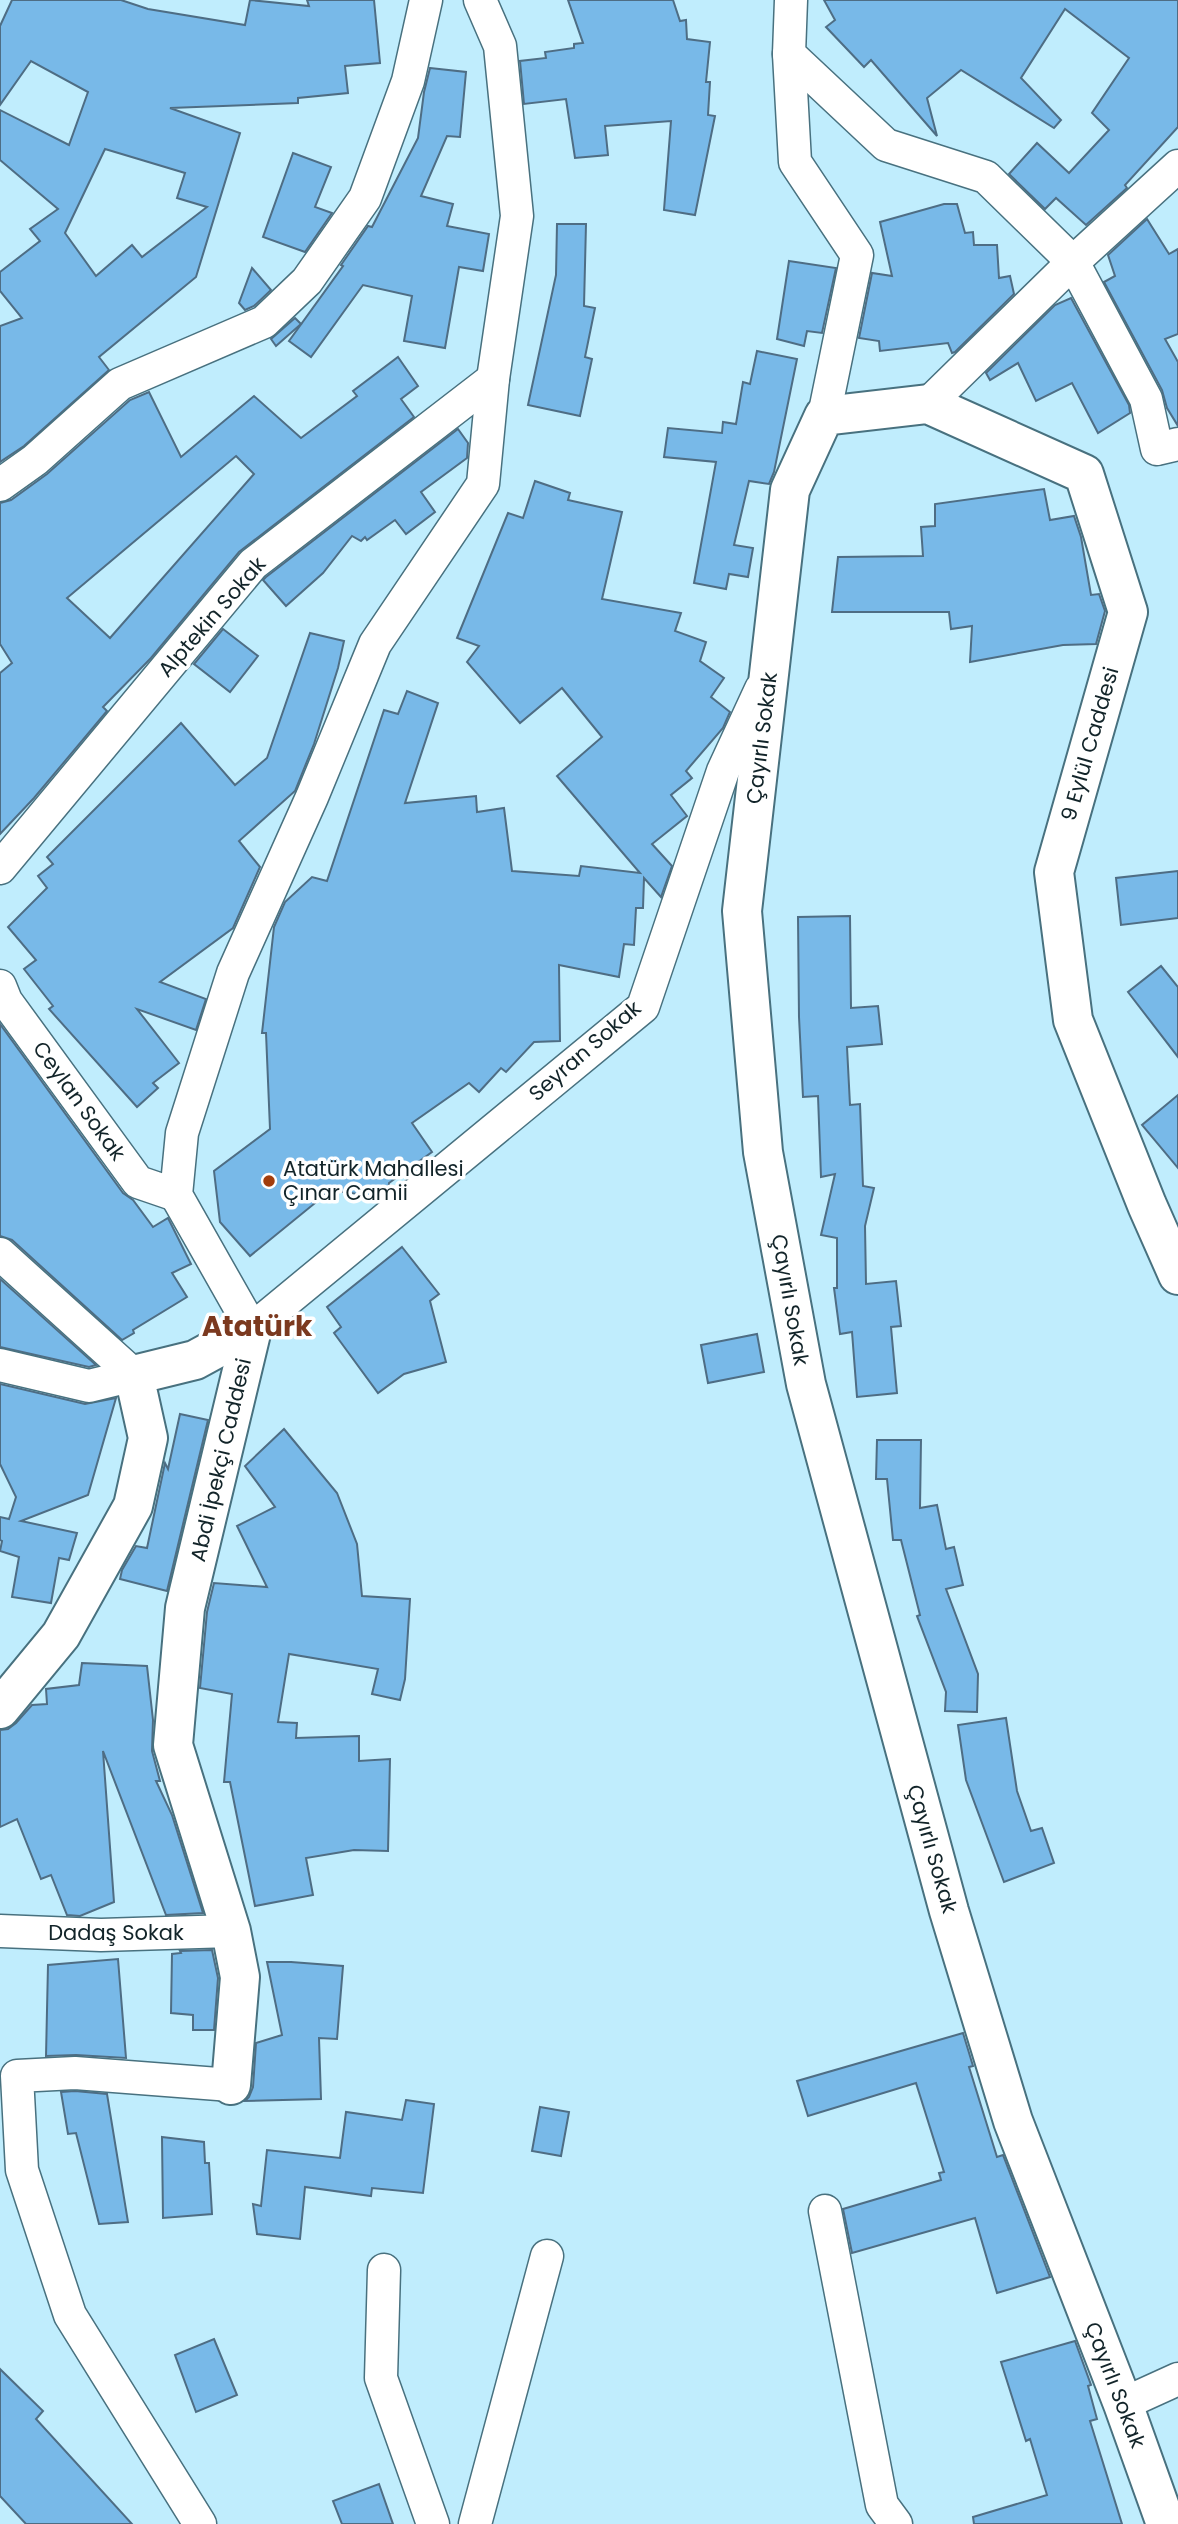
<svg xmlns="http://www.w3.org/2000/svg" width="1178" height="2524" font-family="Poppins,sans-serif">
  <rect width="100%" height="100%" fill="#c0edfd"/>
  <g fill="#78b9e8" stroke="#4e6d84" stroke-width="2" fill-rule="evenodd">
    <path d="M12,0H121L148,9L245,25L250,0L309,6L307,0H374L380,63L345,66L348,93L298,98V103L170,108L240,133L196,277L99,357L109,370L24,446L0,462V326L22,318L0,291V272L40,241L30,229L58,209L0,160V110L69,145L88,92L31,61L0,105V26ZM105,149L185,173L177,198L207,207L142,257L132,245L96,276L65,233Z"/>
    <polygon points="568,0 673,0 680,21 686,20 687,39 710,42 706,82 710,82 708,115 715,116 695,215 664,210 671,121 605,126 608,155 575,158 566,99 524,104 520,61 546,58 545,52 574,48 574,44 583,43"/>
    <polygon points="824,0 1178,0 1178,127 1125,185 1127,188 1086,225 1056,198 1045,209 1009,174 1037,143 1069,173 1109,130 1092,113 1129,58 1065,9 1021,78 1061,120 1054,128 961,70 927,98 937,136 871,60 864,67 826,27 835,20"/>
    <polygon points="430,68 466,72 460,137 447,136 421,196 453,204 447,226 489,234 483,271 459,267 445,348 404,341 412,296 363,285 311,357 289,341 343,266 341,265 368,226 372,227 418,138 424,92"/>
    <polygon points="293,153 331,167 315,207 332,213 305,252 263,237"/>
    <polygon points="944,204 957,204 965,233 973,232 974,245 997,245 999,278 1010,276 1014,294 955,352 952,353 948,343 880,351 879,341 859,338 872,273 892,276 880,222"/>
    <polygon points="1147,219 1169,254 1178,249 1178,334 1165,339 1178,362 1178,426 1167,408 1162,390 1104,282 1115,276 1108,255"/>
    <polygon points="557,224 586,224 584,306 595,308 585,357 592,359 580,416 528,405 556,275"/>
    <polygon points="789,261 836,268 822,333 807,331 804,346 777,339"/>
    <polygon points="252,268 271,290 254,306 245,310 239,303"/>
    <polygon points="1071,298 1129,405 1130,413 1098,433 1072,383 1036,401 1018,363 990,380 986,373 1055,305"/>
    <polygon points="295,318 301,324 276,346 271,339"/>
    <polygon points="757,351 797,359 774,472 769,484 749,481 734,545 753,548 748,577 729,574 726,589 694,583 716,462 664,457 668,428 722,433 723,422 736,424 743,382 750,384"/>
    <path d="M398,357L418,386L401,399L414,417L239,552L151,658L103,707L107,711L34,798L0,834V673L12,663L0,644V503L11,500L47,474L130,400L149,392L181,457L254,396L301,438L357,396L353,391ZM236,456L254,474L110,638L67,598Z"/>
    <polygon points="458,429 468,443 467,458 421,492 435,512 406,534 395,520 367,540 365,537 361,541 352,536 323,573 286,606 263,580 266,577"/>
    <polygon points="535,481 570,493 568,500 622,512 602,599 681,613 675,631 706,642 700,661 724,678 711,697 730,712 723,728 686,771 692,778 671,795 687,816 652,844 672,866 661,897 644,878 643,908 636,908 634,945 624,944 619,977 559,965 560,1041 534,1042 506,1072 501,1068 479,1092 469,1083 412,1123 432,1152 389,1183 388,1193 383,1198 331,1190 250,1256 220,1222 214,1171 270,1129 266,1033 262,1033 274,927 285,902 312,877 327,881 384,710 398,714 407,691 438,703 405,803 476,796 477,812 504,808 512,871 579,876 581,866 640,873 557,776 602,737 562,688 520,723 467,662 479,646 457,638 508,513 523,518"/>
    <polygon points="1044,489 1050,520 1074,516 1081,537 1091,595 1099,594 1105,611 1096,644 1063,645 970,662 972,626 951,629 949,612 832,612 838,557 923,556 921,527 935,526 935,504"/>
    <polygon points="223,629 258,656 230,692 194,664"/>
    <polygon points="310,633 344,641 338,668 314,744 295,791 239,841 260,867 233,928 160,982 206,999 196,1030 137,1009 179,1063 153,1083 158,1088 137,1107 49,1009 53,1006 24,969 36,960 8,927 47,888 38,876 53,864 47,857 181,723 235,785 267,758"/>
    <polygon points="1178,871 1178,918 1121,925 1116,878"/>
    <polygon points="850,916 851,1008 878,1006 882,1044 847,1047 850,1105 860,1104 863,1186 874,1188 865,1226 866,1284 896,1281 901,1326 891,1327 897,1393 857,1397 852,1332 840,1334 834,1288 837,1288 837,1238 821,1235 835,1174 821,1177 818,1096 803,1097 799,1017 798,917"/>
    <polygon points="1161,966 1178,987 1178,1057 1128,992"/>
    <polygon points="0,1024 123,1193 133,1200 153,1227 168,1218 191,1264 172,1273 187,1297 133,1330 134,1333 122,1340 12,1240 0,1236"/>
    <polygon points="1178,1095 1178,1168 1142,1125"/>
    <polygon points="402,1247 439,1294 430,1301 446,1362 404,1374 378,1393 334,1333 341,1327 327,1307"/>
    <polygon points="0,1279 96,1365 89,1367 0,1347"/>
    <polygon points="757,1334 764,1372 708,1383 701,1345"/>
    <polygon points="0,1384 85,1404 116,1398 88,1495 21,1521 77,1533 69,1560 59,1558 51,1603 12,1597 19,1557 0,1551 2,1541 0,1540 0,1517 9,1519 16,1497 0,1464"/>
    <polygon points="180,1414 208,1420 167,1591 120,1579 122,1570 136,1546 147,1548 165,1463 168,1469"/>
    <polygon points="284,1429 337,1493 357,1544 362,1596 410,1599 405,1679 400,1700 372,1694 378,1669 289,1654 278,1722 297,1723 296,1738 359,1736 359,1761 390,1759 388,1851 354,1850 306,1858 313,1895 255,1906 230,1782 224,1782 232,1694 200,1688 207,1612 214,1583 267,1587 237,1526 275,1507 245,1466"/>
    <polygon points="877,1440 921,1440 920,1508 937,1505 946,1549 954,1547 963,1585 946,1589 978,1674 977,1712 945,1711 946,1692 917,1616 920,1615 901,1540 893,1540 887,1479 876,1479"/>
    <polygon points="82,1663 147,1666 153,1720 152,1751 160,1781 156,1781 172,1815 203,1913 166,1915 103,1751 114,1902 80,1916 67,1915 51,1875 41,1879 17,1819 0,1827 0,1730 8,1729 16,1723 32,1705 47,1704 46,1689 79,1685"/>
    <polygon points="1006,1718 1017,1791 1031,1831 1042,1828 1054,1863 1004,1882 966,1780 958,1725"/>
    <polygon points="212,1950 218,1978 214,2030 193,2030 193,2015 171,2013 172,1954 181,1953 180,1951"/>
    <polygon points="118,1959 126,2058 76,2055 46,2056 48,1965"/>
    <polygon points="267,1962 291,1962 343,1966 337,2039 319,2038 321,2099 245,2101 249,2097 253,2087 256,2043 282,2035"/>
    <polygon points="963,2033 973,2066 969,2067 997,2157 1003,2155 1050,2277 997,2293 975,2218 852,2253 843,2209 941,2180 939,2173 944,2172 916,2083 808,2116 797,2081"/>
    <polygon points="75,2091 107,2094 128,2222 99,2224 76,2133 68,2134 61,2092"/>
    <polygon points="406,2100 434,2104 423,2193 372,2188 371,2196 305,2187 300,2239 257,2234 253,2204 261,2206 267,2150 340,2158 346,2112 402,2120"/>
    <polygon points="540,2107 569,2112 561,2156 532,2151"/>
    <polygon points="162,2137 204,2142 205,2163 209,2163 212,2214 163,2218"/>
    <polygon points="214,2339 237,2395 196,2412 175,2355"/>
    <polygon points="1075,2341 1091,2385 1088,2386 1097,2419 1090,2421 1122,2524 974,2524 973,2517 1047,2495 1030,2439 1026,2441 1001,2362"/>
    <polygon points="0,2369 43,2411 36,2419 132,2524 26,2524 0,2496"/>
    <polygon points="379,2484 393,2524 342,2524 333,2501"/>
  </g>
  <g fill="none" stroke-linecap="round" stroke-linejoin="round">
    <g stroke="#48717f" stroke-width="35">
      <g id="minor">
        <polyline points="480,0 500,46 517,216 493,379 483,484 375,644 312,797 233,973 182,1133 176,1195 252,1329 643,1007 723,771 761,689"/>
        <polyline points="791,0 789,54 886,145 986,177 1073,262 1146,399 1157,449 1178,444"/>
        <polyline points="789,54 795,162 857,255 824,416"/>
        <polyline points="928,404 1073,262 1178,166"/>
        <polyline points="0,485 35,460 120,384 264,322 307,281 365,198 408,81 426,0"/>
        <polyline points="0,868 253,564 493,379"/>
        <polyline points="0,986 6,1001 138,1182 176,1195"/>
        <polyline points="0,1254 134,1375"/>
        <polyline points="0,1365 89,1386 134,1375"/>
        <polyline points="0,1931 101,1935 231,1931"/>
        <polyline points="825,2211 882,2505 896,2524"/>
        <polyline points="384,2270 381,2378 433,2524"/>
        <polyline points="1123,2404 1178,2379"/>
        <polyline points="200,2524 70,2315 22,2170 17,2076 75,2073 231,2085"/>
        <polyline points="475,2524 547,2256"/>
      </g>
    </g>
    <g stroke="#48717f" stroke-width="42">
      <g id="tertiary">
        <polyline points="0,1709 61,1635 133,1506 148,1438 134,1375 195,1360 252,1329"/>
        <polyline points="231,2085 240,1977 231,1931 173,1745 185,1608 252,1329"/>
        <polyline points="1166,2524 1123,2404 1013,2121 949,1911 806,1384 763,1152 742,911 790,490 824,416 928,404 1084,474 1128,612 1054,872 1073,1020 1147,1205 1178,1275"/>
      </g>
    </g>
    <use href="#minor" stroke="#fff" stroke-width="32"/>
    <use href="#tertiary" stroke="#fff" stroke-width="38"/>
  </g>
  <circle fill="#a13d0d" stroke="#fff" stroke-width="2.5" cx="269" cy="1181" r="7"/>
  <g text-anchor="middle" stroke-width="7" stroke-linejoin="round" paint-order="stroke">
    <g font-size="21" fill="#122429" stroke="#fff">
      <text transform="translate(212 617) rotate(-49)" y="7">Alptekin Sokak</text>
      <text transform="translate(762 738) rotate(-83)" y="7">Çayırlı Sokak</text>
      <text transform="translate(1090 744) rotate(-74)" y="7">9 Eylül Caddesi</text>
      <text transform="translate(585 1051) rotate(-41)" y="7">Seyran Sokak</text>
      <text transform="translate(79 1101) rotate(54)" y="7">Ceylan Sokak</text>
      <text transform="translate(790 1300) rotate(80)" y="7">Çayırlı Sokak</text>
      <text transform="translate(221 1460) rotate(-77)" y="7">Abdi İpekçi Caddesi</text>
      <text transform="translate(932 1849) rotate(74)" y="7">Çayırlı Sokak</text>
      <text x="116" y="1940">Dadaş Sokak</text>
      <text transform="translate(1115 2385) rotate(69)" y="7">Çayırlı Sokak</text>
    </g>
    <g font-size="21" fill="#122429" stroke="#fff" text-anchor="start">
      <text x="283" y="1176">Atatürk Mahallesi<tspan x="283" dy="24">Çınar Camii</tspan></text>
    </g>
    <g font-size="28" font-weight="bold" fill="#7b391f" stroke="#fff">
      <text x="257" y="1336">Atatürk</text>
    </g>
  </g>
</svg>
